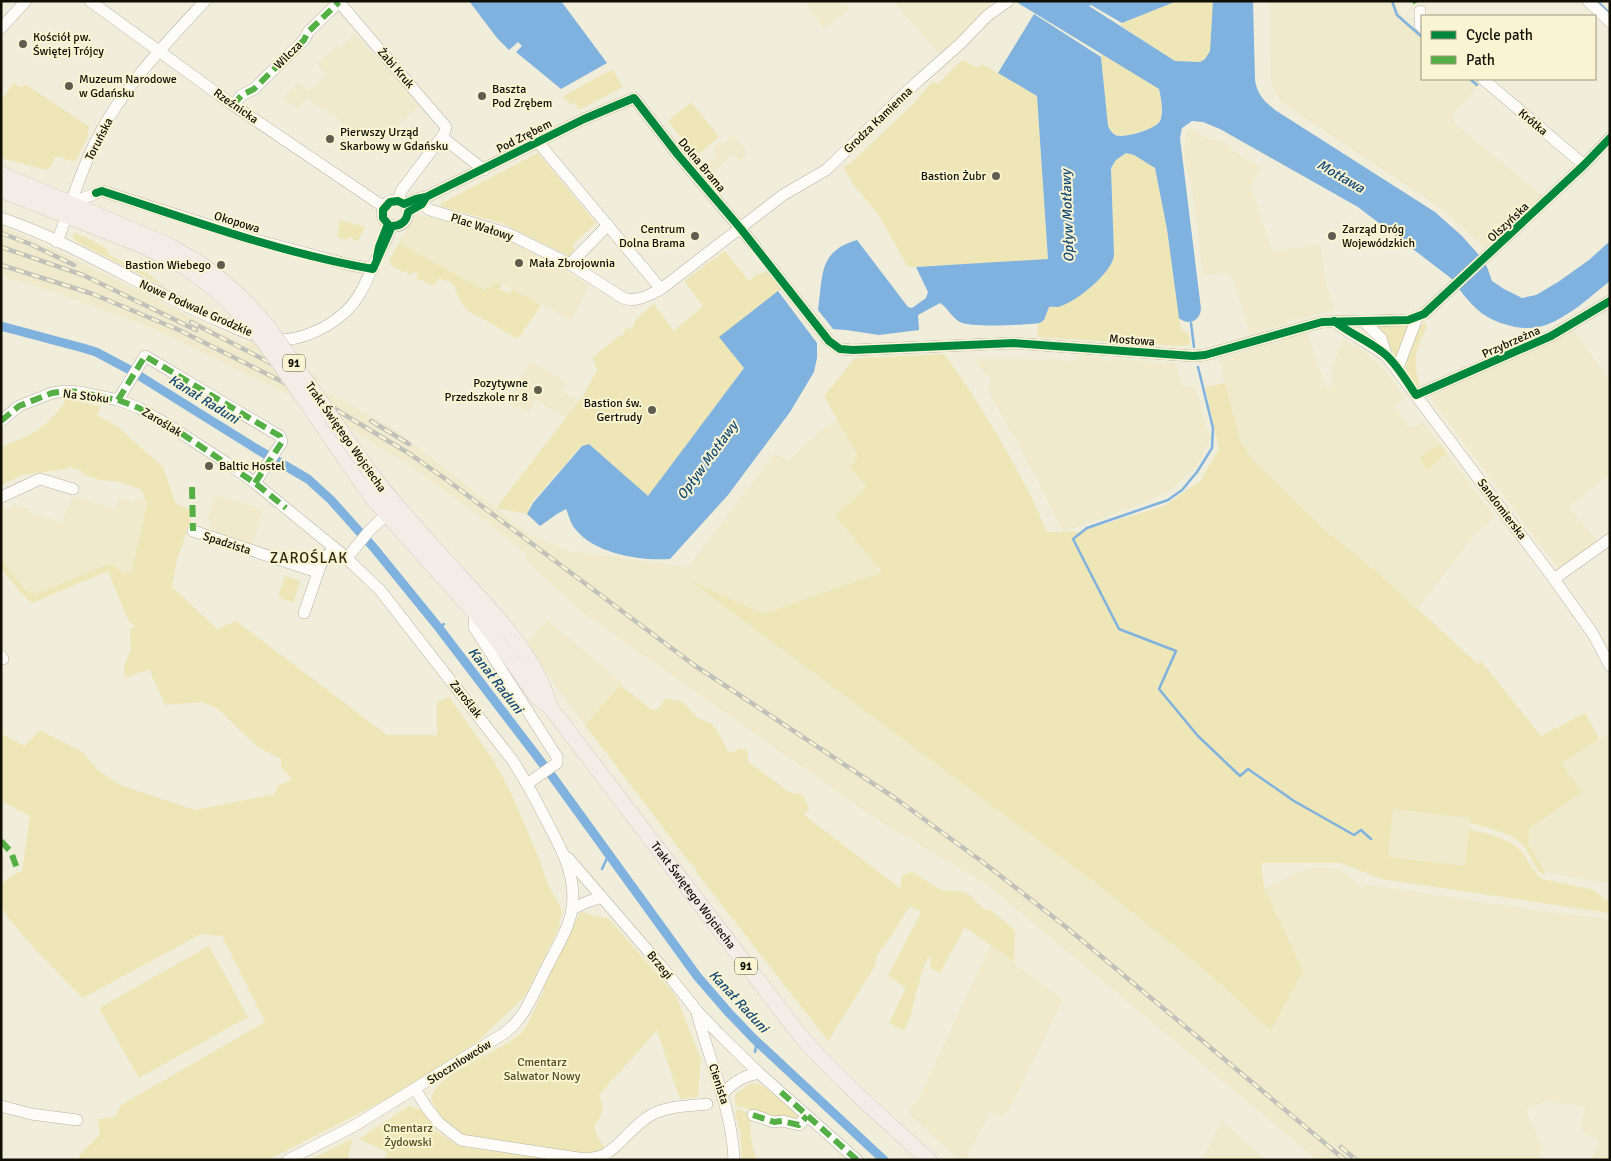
<svg xmlns="http://www.w3.org/2000/svg" width="1611" height="1161" font-family="Signika,sans-serif">
  <rect width="100%" height="100%" fill="#f0edda"/>
  <g fill="#efeacb">
    <polygon points="804,1 842,1 849,9 824,29"/>
    <polygon points="893,1 994,1 968,31 940,55"/>
    <polygon points="1270,1 1396,1 1399,11 1407,22 1422,35 1422,79 1475,79 1480,84 1454,114 1453,122 1543,196 1485,248 1447,214 1426,198 1281,102 1271,85"/>
    <polygon points="355,34 419,106 401,122 380,147 306,98 298,109 286,101 283,97 299,82 309,91 326,75 317,64 336,46 339,49"/>
    <polygon points="1189,129 1192,129 1211,140 1218,139 1227,144 1234,152 1262,167 1251,186 1271,248 1276,251 1320,244 1326,284 1334,310 1297,320 1297,319 1292,319 1286,324 1248,335 1249,329 1233,279 1224,273 1203,276 1192,188 1185,163 1184,147 1187,131"/>
    <polygon points="734,135 748,153 739,161 733,154 710,175 702,166 716,155 712,149 720,142 723,144"/>
    <polygon points="415,214 495,234 557,265 589,286 571,320 499,282 484,290 399,243"/>
    <polygon points="1,226 62,253 245,344 250,340 319,378 316,387 375,418 397,431 530,535 570,551 688,567 775,453 788,461 819,432 838,419 858,456 850,467 868,488 835,516 884,572 763,614 694,583 1093,881 1200,966 1271,1030 1303,971 1264,888 1306,869 1319,867 1340,869 1363,888 1365,884 1555,913 1604,918 1610,921 1610,1156 1608,1160 1592,1158 1599,1141 1580,1130 1586,1107 1544,1101 1526,1111 1544,1150 1540,1153 1541,1155 1538,1160 1317,1160 986,884 875,818 579,610 524,558 526,554 479,516 409,465 311,405 149,327 55,292 1,276"/>
    <polygon points="1573,330 1610,380 1610,474 1569,507 1598,542 1559,569 1431,399 1432,396"/>
    <polygon points="1307,332 1326,388 1332,386 1332,366 1343,340 1365,352 1381,366 1405,397 1394,406 1404,419 1408,428 1418,426 1423,421 1440,444 1419,458 1426,469 1447,453 1495,517 1474,536 1418,608 1326,531 1254,462 1240,441 1219,359 1272,343 1274,344 1283,341 1284,339"/>
    <polygon points="1078,355 1102,357 1102,360 1111,361 1112,358 1177,364 1182,388 1195,386 1208,433 1215,435 1215,439 1209,440 1197,466 1172,489 1143,503 1063,532 1036,476 988,391 989,384 992,380 980,369 975,358 1046,359 1077,362"/>
    <polygon points="530,361 567,382 562,391 579,400 566,418 536,400 529,413 507,403"/>
    <polygon points="215,495 263,509 252,547 213,535 211,523 208,519"/>
    <polygon points="74,496 115,509 119,498 134,502 136,498 143,499 147,505 131,575 123,574 114,565 108,564 36,594 25,590 1,559 1,506 11,509 13,504 29,509 28,512 62,523 71,499"/>
    <polygon points="547,620 622,682 585,725 553,682 527,642"/>
    <polygon points="1610,732 1610,884 1545,872 1528,844 1530,828 1533,827 1582,792 1561,763"/>
    <polygon points="1393,809 1470,818 1465,866 1388,857"/>
    <polygon points="990,946 1063,999 1013,1103 1002,1118 990,1112 965,1160 959,1160 907,1112 919,1098"/>
    <polygon points="1222,1121 1266,1160 1202,1160"/>
  </g>
  <g fill="#eee6b7">
    <polygon points="1177,1 1213,1 1210,51 1205,59 1200,62 1175,61 1120,25 1122,23"/>
    <path d="M1103,54L1159,89C1161,97 1163,112 1160,120C1157,128 1148,129 1141,131C1126,136 1111,142 1107,121L1101,57Z"/>
    <polygon points="962,60 978,68 982,64 1037,96 1048,260 908,267 878,214 855,187 843,167 851,163 914,103 933,81 938,84"/>
    <polygon points="612,69 623,87 579,110 577,108 578,106 574,102 572,105 562,97"/>
    <polygon points="15,83 20,87 27,85 90,127 87,132 89,134 77,158 72,162 59,156 54,158 52,165 47,170 1,158 1,100 12,85"/>
    <polygon points="691,102 719,137 696,156 668,121"/>
    <polygon points="538,153 596,223 572,245 575,250 569,256 502,223 443,207 440,204"/>
    <path d="M1126,153L1134,155L1155,168L1167,229L1181,329L1189,335L1190,345L1180,346L1038,337V324L1044,320L1049,307C1053,306 1057,308 1061,306C1077,301 1113,272 1114,255L1111,168L1116,160Z"/>
    <polygon points="340,220 365,227 358,241 349,237 347,240 337,237"/>
    <path d="M73,233C86,236 97,243 108,250L109,255L148,274L167,288L77,242L74,239Z"/>
    <polygon points="399,243 484,290 499,282 502,284 499,289 510,294 512,289 541,305 518,339 467,310 457,296 457,292 452,283 438,278 434,286 432,285 416,278 418,273 414,271 411,275 391,266 391,263 389,261"/>
    <polygon points="725,251 749,281 757,273 759,275 766,271 781,289 730,330 744,368 648,497 589,444 581,446 532,502 527,514 496,508 583,396 597,370 593,357 618,337 623,335 626,328 632,329 637,318 654,304 674,331 703,306 684,281"/>
    <path d="M1424,322L1427,326C1414,355 1413,356 1420,388C1399,377 1406,360 1413,343C1416,335 1418,328 1424,322Z"/>
    <polygon points="1406,325 1408,326 1396,358 1385,338 1375,326"/>
    <path d="M944,354C977,398 1004,445 1030,494C1036,506 1041,520 1047,532H1078L1164,506L1200,481L1219,449L1205,387L1225,383L1240,441L1254,462L1326,531L1378,573L1478,664L1481,661L1541,736L1584,713L1586,714L1599,739L1561,763L1582,792L1530,828L1528,844L1545,872L1544,875C1534,869 1531,855 1524,846C1512,832 1487,828 1470,823V818L1393,809L1388,857L1465,866L1469,829C1486,834 1508,837 1521,851C1529,860 1532,872 1543,879L1594,890L1604,899L1610,901V913L1382,879L1341,863H1261L1264,888L1303,971L1271,1030L1200,966L1093,881L691,581L763,614L883,572L835,516L867,487L850,467L858,456L824,396L855,358Z"/>
    <path d="M66,399L99,406L101,405L97,415L118,427L163,467L176,504L189,509L190,522L177,559L172,587L217,629L236,621L387,735H437V702L449,697L494,761L511,793L538,856L549,887L559,903L562,913L558,930L525,996L475,1044L393,1096L268,1160H79L80,1154L100,1135L98,1119L115,1117L121,1105L265,1022L222,936L201,934L83,998C68,983 4,920 1,904C0,898 1,891 1,884L18,872H22L30,816L1,801V733L24,746L40,730L82,752L99,771L120,785L195,810L275,794L278,786L292,779L281,767V759L258,747L218,709L202,702L165,705L149,669L125,678L124,666L131,650L130,628H136L128,620L108,571L32,603L21,593L1,568V559L25,590L36,594L108,564L114,565L123,574H131L147,505L142,490L120,482L100,480L82,474L83,471L69,467L66,469L22,475L1,485V447C28,437 52,425 66,399Z"/>
    <polygon points="1440,444 1447,453 1427,470 1419,458"/>
    <polygon points="285,576 300,581 293,603 278,597"/>
    <path d="M620,685L652,710L659,709L665,698L683,702L698,718L712,724L722,739L727,751L734,753L738,749H746L748,755L747,761L789,792L803,795L809,809L804,815L900,888L902,875L912,872L941,890L963,892L968,894L984,909L990,910L1015,930L1014,962L965,927L940,973L930,968L931,959L928,957C916,981 916,1008 904,1031L889,1023L906,988L888,976L921,912L910,906L889,939L877,955L875,966L828,1041L697,873L696,869L690,863L585,725Z"/>
    <path d="M581,912L609,919L672,991L678,1001L701,1059L698,1097L680,1099L657,1030L599,1095C605,1107 603,1115 594,1126L597,1136L605,1148L593,1155L462,1135L442,1119L431,1100C433,1073 504,1052 522,1032C529,1024 538,1001 544,991L543,986L573,924Z"/>
    <polygon points="209,946 248,1017 139,1078 99,1008"/>
    <polygon points="752,1083 762,1085 777,1097 778,1096 799,1115 799,1118 796,1122 752,1112 748,1109 735,1106 735,1095 748,1085"/>
    <polygon points="409,1106 423,1111 436,1131 455,1144 468,1148 491,1151 491,1148 575,1160 385,1160 387,1152 359,1139"/>
    <polygon points="739,1109 750,1114 751,1139 756,1160 742,1160 740,1130 735,1113 736,1110"/>
    <polygon points="352,1139 348,1160 309,1160"/>
  </g>
  <g fill="#7fb2de">
    <polygon points="469,1 561,1 607,63 561,89 516,52 522,46 518,42 509,50 497,38"/>
    <path d="M1017,1H1177L1122,23L1091,5L1089,6L1175,61L1200,62L1205,59L1210,51L1213,1H1253L1255,80C1257,94 1264,101 1275,110L1435,212L1462,236L1478,254L1487,267L1492,281L1504,289L1522,298L1536,295L1558,282L1589,260L1610,241V281C1590,297 1570,316 1546,325C1527,332 1503,326 1486,316C1474,309 1460,291 1452,279L1358,207L1220,129L1203,122L1192,121L1182,128L1180,138L1201,309C1200,321 1188,326 1179,318L1167,229L1155,168L1134,155L1126,153L1116,160L1111,168L1114,255C1113,272 1077,301 1061,306C1057,308 1053,306 1049,307L1044,320L1040,323C1026,325 971,328 960,322C952,318 948,308 940,303L918,315L919,330L879,335L846,330L833,329L818,310C823,276 818,251 857,240L908,307L912,308L926,298L928,292L916,267L1048,259L1037,96L998,73L1034,14L1101,57L1108,126C1110,130 1112,133 1115,135C1124,139 1156,129 1160,121C1164,113 1161,97 1159,89L1018,3Z"/>
    <path d="M778,291L817,343V358L814,372L790,412L728,495L670,559C640,561 596,554 576,530C571,525 569,516 566,509L557,514L540,526L527,514L533,503L582,446L589,444L648,496L744,368L719,337Z"/>
  </g>
  <g fill="none" stroke-linecap="round" stroke-linejoin="round">
    <g stroke="#7fb2de" stroke-width="2.5">
      <polyline points="1392,1 1397,15 1422,37"/>
      <polyline points="1597,1 1610,14"/>
      <polyline points="1470,79 1477,85"/>
      <polyline points="1191,323 1194,347"/>
      <polyline points="1198,367 1213,428 1212,448 1197,472 1182,490 1168,500 1087,528 1073,539 1119,629 1176,651 1159,689 1198,736 1240,776 1248,769 1294,801 1354,835 1361,830 1371,839"/>
      <polyline points="439,628 444,624"/>
      <polyline points="602,869 609,854"/>
      <polyline points="755,1052 757,1041"/>
    </g>
    <polyline stroke="#7fb2de" stroke-width="9" points="1,326 83,348 96,352 130,370 255,448 308,479 331,500 374,548 439,628 552,776 697,976 729,1013 754,1039 884,1160"/>
    <polyline stroke="#cfccba" stroke-width="11" stroke-dasharray="11 5.5" stroke-linecap="butt" points="755,246 771,267"/>
    <g stroke="#b6b3a5" stroke-width="12">
      <g id="minor">
        <polyline points="90,1 233,105 384,207"/>
        <polyline points="338,1 446,127 444,134 401,191 398,201"/>
        <polyline points="1588,1 1610,22"/>
        <polyline points="1420,11 1420,25 1422,27"/>
        <polyline points="1,28 26,1"/>
        <polyline points="1483,79 1584,165"/>
        <polyline points="233,105 242,95 254,89 268,75 304,40 308,32 339,2"/>
        <polyline points="442,137 484,170"/>
        <polyline points="537,141 661,289"/>
        <circle cx="395" cy="213" r="13"/>
        <polyline points="71,203 102,191 249,238 350,265 373,269"/>
        <polyline points="404,204 416,199 426,197 584,119 634,98 678,155 755,246"/>
        <path d="M422,204L430,210L509,234L570,264L623,298C636,303 649,295 661,289L783,195L826,170L917,82L960,44L987,16L1008,1"/>
        <path d="M1,218C77,244 144,289 217,320C236,328 256,339 278,340C301,340 326,329 343,314C362,298 367,277 378,256C383,246 388,237 392,226"/>
        <path d="M57,242C70,208 80,171 97,139C123,87 166,43 205,1"/>
        <polyline points="570,264 608,225"/>
        <polyline points="771,267 829,341 840,349 853,350 1014,343 1193,356 1205,355 1322,322 1408,320 1424,314 1584,165 1610,138"/>
        <path d="M1334,321C1350,335 1370,343 1387,357L1554,579L1593,634L1610,666"/>
        <polyline points="1364,322 1381,338 1387,357"/>
        <polyline points="1397,370 1417,318"/>
        <polyline points="1416,395 1551,336 1610,301"/>
        <polyline points="118,400 145,356 273,432 280,436 282,442 255,483"/>
        <path d="M1,421L19,406L52,393L65,391L79,392L118,400L139,408L165,423L233,467L255,483L342,554L380,590L513,761C525,780 535,798 545,818C560,846 577,875 572,908C570,929 552,955 543,975C532,996 524,1020 503,1034L354,1126L288,1160"/>
        <polyline points="1,497 40,479 73,489"/>
        <polyline points="193,531 317,572"/>
        <polyline points="347,558 369,531 391,510"/>
        <polyline points="1554,579 1610,539"/>
        <polyline points="304,613 321,564 334,547"/>
        <polyline points="475,613 474,627 557,757 557,763 527,784"/>
        <polyline points="1,656 3,659"/>
        <polyline points="568,858 662,967 697,1011 719,1034 759,1073 857,1160"/>
        <polyline points="572,909 587,902 602,897"/>
        <path d="M697,1012C709,1062 732,1107 734,1160"/>
        <path d="M415,1089L427,1108L439,1123L461,1140L585,1159C592,1158 600,1158 607,1153C623,1143 632,1126 651,1115C667,1106 688,1106 707,1104"/>
        <path d="M723,1093C734,1082 743,1076 759,1073"/>
        <polyline points="1,1106 31,1114 77,1120"/>
        <polyline points="753,1115 774,1122 782,1121 799,1125 807,1116"/>
      </g>
    </g>
    <g stroke="#cecdc4" stroke-width="16">
      <g id="major">
        <polyline points="1,174 168,245 201,264"/>
        <polyline points="1,190 143,246 181,265"/>
        <path id="s1" d="M317,418L372,498L482,621L502,647L537,697L550,707L799,1034C839,1080 884,1119 929,1160"/>
        <path d="M372,475C400,511 430,543 460,576C494,613 537,657 550,707"/>
      </g>
    </g>
    <use href="#minor" stroke="#fdfcf9" stroke-width="11"/>
    <use href="#major" stroke="#f3ece7" stroke-width="15"/>
    <g stroke="#c1c1bb" stroke-width="4.5">
      <g id="rail">
        <polyline points="1,233 30,244 74,265"/>
        <polyline points="1,247 83,275 196,330"/>
        <polyline points="1,265 93,294 179,330 325,403 410,454 451,483 694,665 895,798 984,863 1066,927 1345,1160"/>
        <polyline points="191,322 313,385"/>
        <polyline points="371,421 409,444"/>
        <polyline points="1341,1147 1356,1160"/>
      </g>
    </g>
    <use href="#rail" stroke="#f9f4d1" stroke-width="2.5" stroke-dasharray="8" stroke-linecap="butt"/>
    <g stroke="#cecdc4" stroke-width="16" stroke-linecap="butt">
      <g id="major-bridge">
        <path d="M201,264C227,283 249,303 269,328L372,475"/>
        <path d="M181,265C244,304 276,359 317,418"/>
      </g>
    </g>
    <use href="#major-bridge" stroke="#f3ece7" stroke-width="15"/>
    <g stroke="#54b044" stroke-width="6" stroke-dasharray="12 6" stroke-linecap="butt">
      <polyline points="1415,1 1416,3"/>
      <polyline points="233,105 242,95 254,89 268,75 304,40 308,32 339,2"/>
      <polyline points="118,400 145,356 273,432 280,436 282,442 255,483"/>
      <polyline points="1,421 19,406 52,393 65,391 79,392 118,400 139,408 172,427 255,483 286,508"/>
      <polyline points="192,487 193,531"/>
      <polyline points="1,841 11,852 18,871"/>
      <polyline points="781,1092 857,1160"/>
      <polyline points="753,1115 774,1122 782,1121 799,1125 807,1116"/>
    </g>
    <g stroke="#f9f4d1" stroke-width="11">
      <g id="cycleway">
        <path d="M96,193L102,191C191,220 280,253 373,269L392,226C401,226 407,221 408,212L422,204L425,199"/>
        <polyline points="377,257 379,247 388,224 383,218 383,210 390,202 398,201 404,204 416,199 426,197 584,119 634,98 678,155 741,229 829,341 840,349 853,350 1014,343 1193,356 1205,355 1322,322 1408,320 1424,314 1584,165 1610,138"/>
        <path d="M1334,321C1350,334 1370,341 1386,355C1398,366 1407,382 1416,395L1551,336L1610,301"/>
      </g>
    </g>
    <use href="#cycleway" stroke="#00873e" stroke-width="8"/>
  </g>
  <g fill="#5f5d4f" stroke="#f9f4d1" stroke-width="2">
    <circle cx="23" cy="44" r="5"/>
    <circle cx="69" cy="86" r="5"/>
    <circle cx="482" cy="96" r="5"/>
    <circle cx="330" cy="139" r="5"/>
    <circle cx="996" cy="176" r="5"/>
    <circle cx="695" cy="236" r="5"/>
    <circle cx="1332" cy="236" r="5"/>
    <circle cx="519" cy="263" r="5"/>
    <circle cx="221" cy="265" r="5"/>
    <circle cx="538" cy="390" r="5"/>
    <circle cx="652" cy="410" r="5"/>
    <circle cx="209" cy="466" r="5"/>
  </g>
  <g text-anchor="middle" stroke-width="4" stroke-linejoin="round" paint-order="stroke">
    <g fill="#f9f4d1" stroke="#575442" stroke-width="1">
      <rect x="283" y="354.5" width="22" height="17" rx="4"/>
      <rect x="735" y="957.5" width="22" height="17" rx="4"/>
    </g>
    <g font-size="11" font-weight="bold" fill="#110f04">
      <text x="294" y="367">91</text>
      <text x="746" y="970">91</text>
    </g>
    <g font-size="12" fill="#110f04" stroke="#f9f4d1" text-anchor="start">
      <text x="33" y="41">Kościół pw.<tspan x="33" dy="14">Świętej Trójcy</tspan></text>
      <text x="79" y="83">Muzeum Narodowe<tspan x="79" dy="14">w Gdańsku</tspan></text>
      <text x="492" y="93">Baszta<tspan x="492" dy="14">Pod Zrębem</tspan></text>
      <text x="340" y="136">Pierwszy Urząd<tspan x="340" dy="14">Skarbowy w Gdańsku</tspan></text>
      <text x="986" y="180" text-anchor="end">Bastion Żubr</text>
      <text x="685" y="233" text-anchor="end">Centrum<tspan x="685" dy="14">Dolna Brama</tspan></text>
      <text x="1342" y="233">Zarząd Dróg<tspan x="1342" dy="14">Wojewódzkich</tspan></text>
      <text x="529" y="267">Mała Zbrojownia</text>
      <text x="211" y="269" text-anchor="end">Bastion Wiebego</text>
      <text x="528" y="387" text-anchor="end">Pozytywne<tspan x="528" dy="14">Przedszkole nr 8</tspan></text>
      <text x="642" y="407" text-anchor="end">Bastion św.<tspan x="642" dy="14">Gertrudy</tspan></text>
      <text x="219" y="470">Baltic Hostel</text>
    </g>
    <g font-size="12" fill="#110f04" stroke="#f9f4d1">
      <text transform="translate(288 55) rotate(-45)" y="4">Wilcza</text>
      <text transform="translate(396 68) rotate(49)" y="4">Żabi Kruk</text>
      <text transform="translate(236 106) rotate(35)" y="4">Rzeźnicka</text>
      <text transform="translate(878 120) rotate(-44)" y="4">Grodza Kamienna</text>
      <text transform="translate(1533 122) rotate(40)" y="4">Krótka</text>
      <text transform="translate(524 136) rotate(-27)" y="4">Pod Zrębem</text>
      <text transform="translate(99 139) rotate(-63)" y="4">Toruńska</text>
      <text transform="translate(702 165) rotate(50)" y="4">Dolna Brama</text>
      <text transform="translate(237 222) rotate(17)" y="4">Okopowa</text>
      <text transform="translate(1508 222) rotate(-43)" y="4">Olszyńska</text>
      <text transform="translate(482 227) rotate(18)" y="4">Plac Wałowy</text>
      <text transform="translate(196 308) rotate(24)" y="4">Nowe Podwale Grodzkie</text>
      <text transform="translate(1132 340) rotate(4)" y="4">Mostowa</text>
      <text transform="translate(1511 342) rotate(-24)" y="4">Przybrzeżna</text>
      <text transform="translate(86 396) rotate(7)" y="4">Na Stoku</text>
      <text transform="translate(162 422) rotate(31)" y="4">Zaroślak</text>
      <text transform="translate(346 437) rotate(55)" y="4">Trakt Świętego Wojciecha</text>
      <text transform="translate(1502 509) rotate(53)" y="4">Sandomierska</text>
      <text transform="translate(227 543) rotate(18)" y="4">Spadzista</text>
      <text transform="translate(466 699) rotate(52)" y="4">Zaroślak</text>
      <text dy="4" stroke="none"><textPath href="#s1" startOffset="609">Trakt Świętego Wojciecha</textPath></text>
      <text transform="translate(660 965) rotate(50)" y="4">Brzegi</text>
      <text transform="translate(459 1062) rotate(-32)" y="4">Stoczniowców</text>
      <text transform="translate(719 1084) rotate(72)" y="4">Cienista</text>
    </g>
    <g font-size="12" fill="#554d21" stroke="#f9f4d1">
      <text x="542" y="1066">Cmentarz<tspan x="542" dy="14">Salwator Nowy</tspan></text>
      <text x="408" y="1132">Cmentarz<tspan x="408" dy="14">Żydowski</tspan></text>
    </g>
    <g font-size="14" font-style="italic" fill="#124877" stroke="#f9f4d1">
      <text transform="translate(1341 176) rotate(30)" y="5">Motława</text>
      <text transform="translate(1067 216) rotate(-92)" y="5">Opływ Motławy</text>
      <text transform="translate(204 399) rotate(32)" y="5">Kanał Raduni</text>
      <text transform="translate(707 460) rotate(-54)" y="5">Opływ Motławy</text>
      <text transform="translate(496 680) rotate(52)" y="5">Kanał Raduni</text>
      <text transform="translate(739 1001) rotate(47)" y="5">Kanał Raduni</text>
    </g>
    <g font-size="15" letter-spacing="1" fill="#312c10" stroke="#f9f4d1">
      <text x="309" y="563">ZAROŚLAK</text>
    </g>
  </g>
  <rect width="1611" height="1161" fill="none" stroke="#110f04" stroke-width="5"/>
  <rect x="1421" y="15" width="175" height="65" fill="#f9f4d1" stroke="#9c987f"/>
  <rect x="1431" y="31" width="25" height="8" fill="#00873e" stroke="#9c987f"/>
  <text x="1466" y="40" font-size="15" fill="#110f04">Cycle path</text>
  <rect x="1431" y="56" width="25" height="8" fill="#54b044" stroke="#9c987f"/>
  <text x="1466" y="65" font-size="15" fill="#110f04">Path</text>
</svg>
